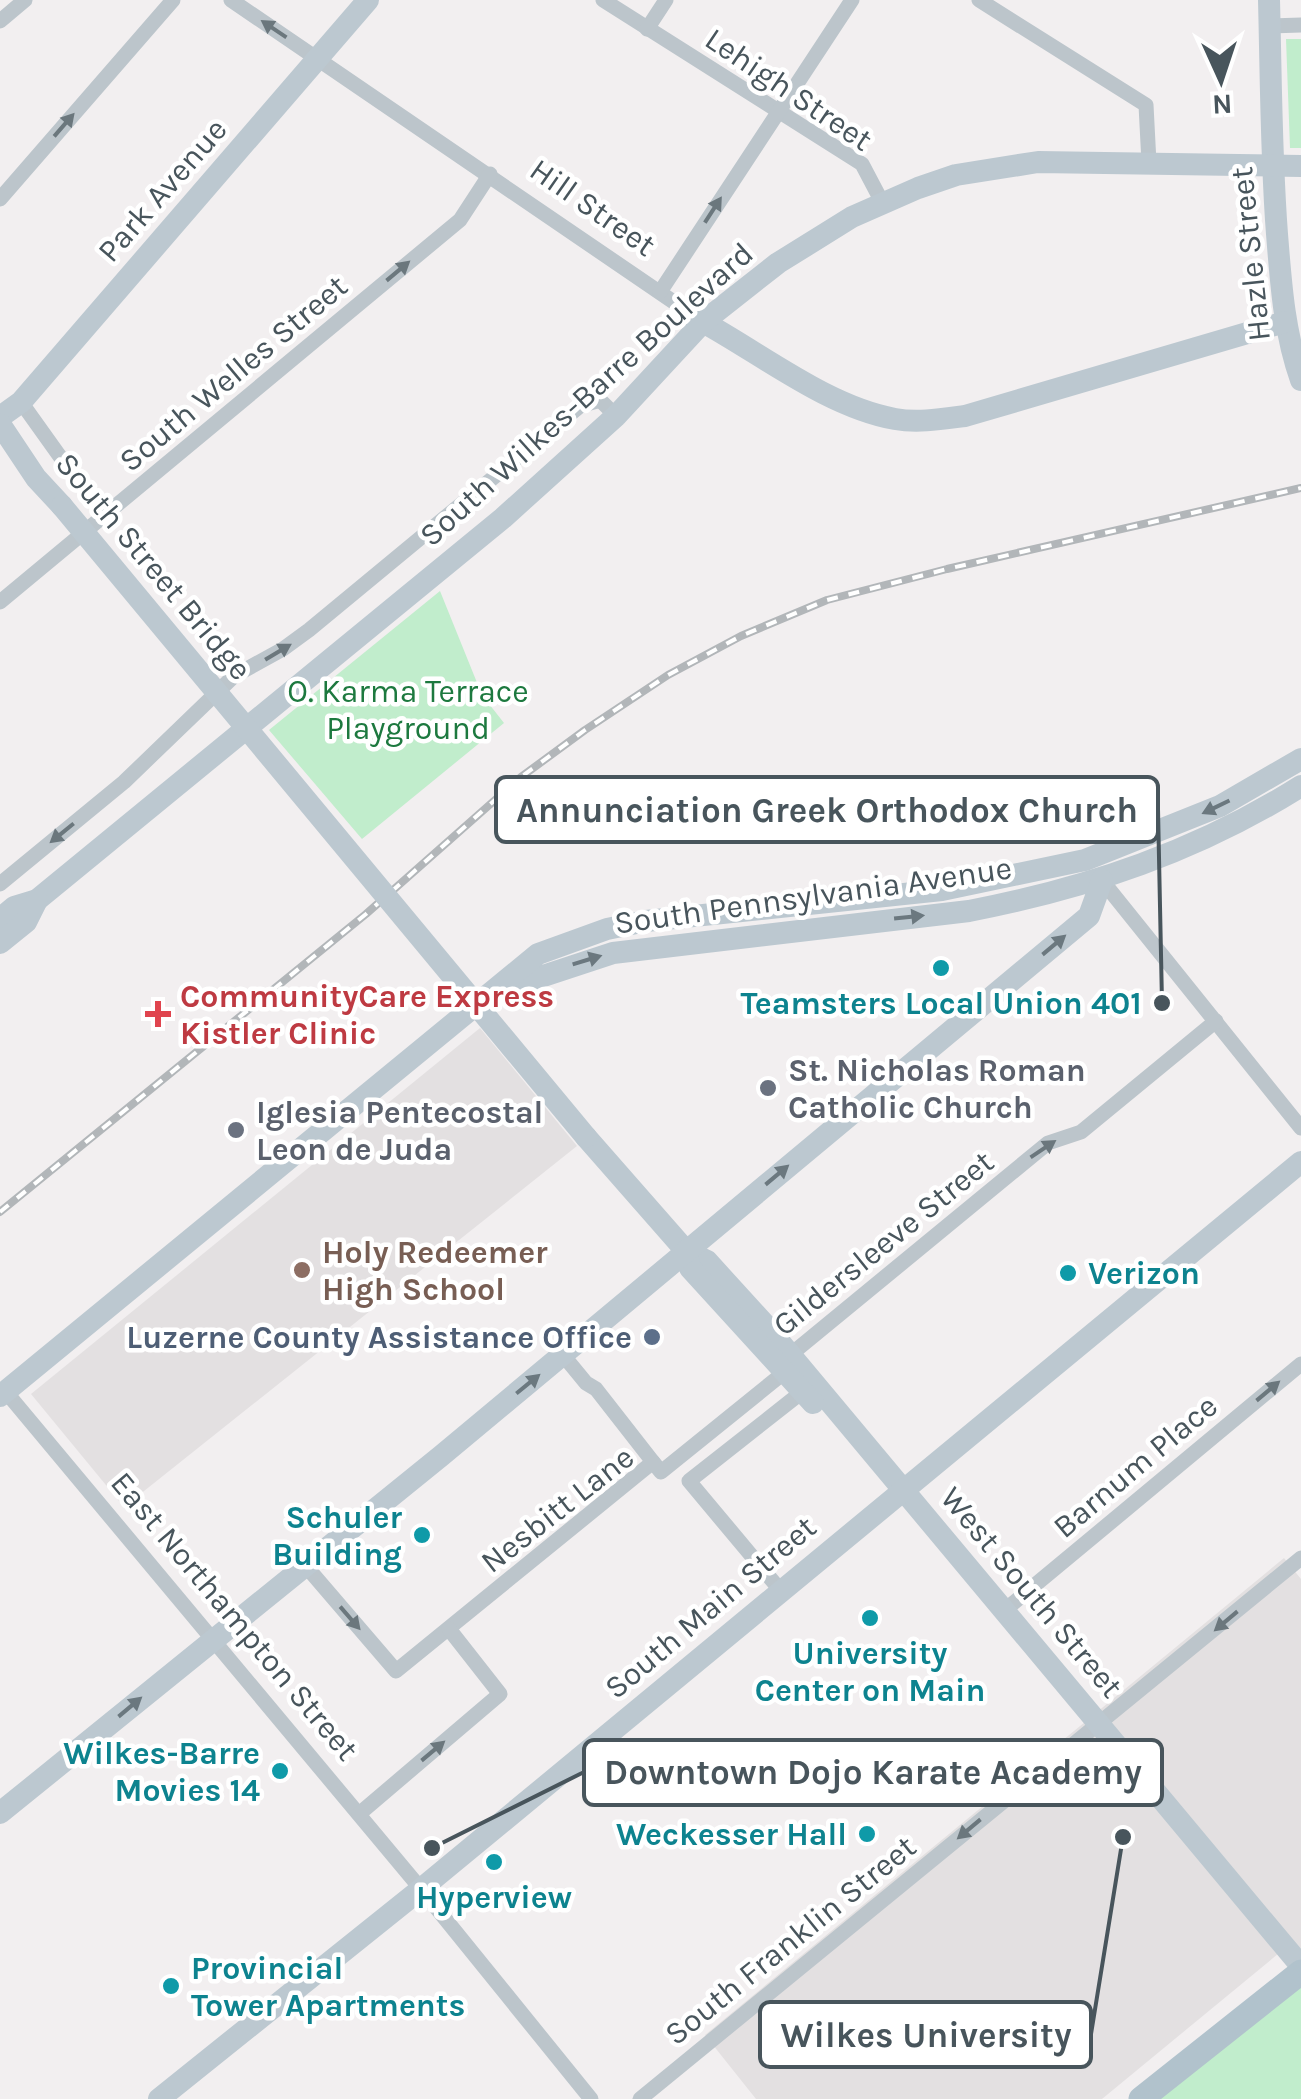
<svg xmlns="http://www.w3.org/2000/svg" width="1301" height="2099" font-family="Karla,sans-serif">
  <rect width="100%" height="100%" fill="#f2eff0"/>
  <g fill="#e3e0e1">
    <polygon points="480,1028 577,1146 124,1507 31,1394"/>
    <polygon points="1284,1558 1301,1579 1301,1969 1284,1949 1102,2099 756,2099 705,2035"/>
  </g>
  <g fill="#c1edcc">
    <polygon points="1286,39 1301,39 1301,148 1290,148"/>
    <polygon points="440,591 482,695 504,723 362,839 269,730"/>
    <polygon points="1301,1987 1301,2099 1156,2099"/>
  </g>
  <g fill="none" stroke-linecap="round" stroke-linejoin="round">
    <g stroke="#bcc5cb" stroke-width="15">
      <polyline points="231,0 703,322"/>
      <polyline points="603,0 862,164 882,202"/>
      <polyline points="979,0 1146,105 1149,163"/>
      <polyline points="0,21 25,0"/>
      <polyline points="1270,26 1301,25"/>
      <polyline points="647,29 666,0"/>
      <polyline points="0,199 173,0"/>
      <polyline points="660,292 852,0"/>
      <polyline points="21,402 76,479 109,513"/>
      <polyline points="0,602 460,220 490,174"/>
      <polyline points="1100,878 1301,1128"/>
      <polyline points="0,884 124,782 234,676 283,649 309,630 580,406 600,400 616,416"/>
      <polyline points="563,1355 586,1383 596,1389 653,1462"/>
      <polyline points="784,1360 1048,1143 1081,1132 1216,1021"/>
      <polyline points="6,1392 421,1889 591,2099"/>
      <polyline points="305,1565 396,1671 653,1462 661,1472 791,1367"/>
      <polyline points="781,1591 689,1481 802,1392"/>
      <polyline points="1005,1610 1301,1364"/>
      <polyline points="359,1814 500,1694 449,1629"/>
      <polyline points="640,2099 1301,1558"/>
    </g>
    <g stroke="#bcc8d0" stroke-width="22">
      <path d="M1269,0C1271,78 1271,156 1277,234C1281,284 1284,332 1301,380"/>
      <path d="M703,322C763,355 828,407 895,419C918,423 942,419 965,416L1285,322"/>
      <polyline points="0,417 21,402 368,0"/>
      <polyline points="0,424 36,478 62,506"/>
      <polyline points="0,919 14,907 37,900 503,518 616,416 703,322 778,263 852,217 918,188 956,175 1038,162 1301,166"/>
      <polyline points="0,943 26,922 37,900"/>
      <path d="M498,991L613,953L969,911C1088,888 1198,851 1301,786"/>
      <polyline points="586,1137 686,1251 707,1261 768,1328 1301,1966"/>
      <polyline points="686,1251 690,1268 813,1403"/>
      <polyline points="0,1396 538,954 607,929 646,921 942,890 1085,860 1220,806 1301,759"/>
      <polyline points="0,1813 441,1456 1089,916 1102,880"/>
      <polyline points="159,2099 421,1889 1301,1162"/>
    </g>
    <polyline stroke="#b1c2cc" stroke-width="25" points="1141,2099 1301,1972"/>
    <g stroke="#b2b6b9" stroke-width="8">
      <polyline id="rail" points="0,1212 366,914 521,777 585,730 668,675 741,636 827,600 947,569 1301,488"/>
    </g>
    <use href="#rail" stroke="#fff" stroke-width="4" stroke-dasharray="11" stroke-linecap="butt"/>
    <polyline stroke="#bcc8d0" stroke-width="22" points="62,506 586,1137"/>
  </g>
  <defs><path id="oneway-solid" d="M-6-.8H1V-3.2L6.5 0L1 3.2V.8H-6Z" transform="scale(2.5)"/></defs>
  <g fill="#6b777d">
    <use href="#oneway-solid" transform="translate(274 29) rotate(-146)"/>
    <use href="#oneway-solid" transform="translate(64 125) rotate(-49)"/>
    <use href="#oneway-solid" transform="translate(713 210) rotate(-57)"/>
    <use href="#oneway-solid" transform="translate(398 271) rotate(-40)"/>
    <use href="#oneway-solid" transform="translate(278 652) rotate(-31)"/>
    <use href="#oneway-solid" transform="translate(62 833) rotate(141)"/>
    <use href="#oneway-solid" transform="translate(1043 1149) rotate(-34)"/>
    <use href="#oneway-solid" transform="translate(1268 1391) rotate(-40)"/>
    <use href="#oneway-solid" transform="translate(350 1618) rotate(49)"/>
    <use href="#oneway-solid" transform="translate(1226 1621) rotate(140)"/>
    <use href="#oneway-solid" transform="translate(433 1751) rotate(-40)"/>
    <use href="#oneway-solid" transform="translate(969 1829) rotate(140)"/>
  </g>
  <g fill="#6b787f">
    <use href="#oneway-solid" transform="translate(1216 807) rotate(154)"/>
    <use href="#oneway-solid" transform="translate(909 917) rotate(-6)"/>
    <use href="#oneway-solid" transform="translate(1054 945) rotate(-40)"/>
    <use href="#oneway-solid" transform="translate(587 960) rotate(-17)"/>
    <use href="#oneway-solid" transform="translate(777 1175) rotate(-40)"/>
    <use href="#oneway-solid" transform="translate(528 1384) rotate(-39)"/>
    <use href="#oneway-solid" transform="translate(130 1707) rotate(-40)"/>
  </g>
  <g fill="#0f9aa8" stroke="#fff" stroke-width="4">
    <circle cx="941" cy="968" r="10"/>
    <circle cx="1068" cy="1273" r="10"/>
    <circle cx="422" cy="1535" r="10"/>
    <circle cx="870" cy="1618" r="10"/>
    <circle cx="280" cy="1771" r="10"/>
    <circle cx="867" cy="1834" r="10"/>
    <circle cx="494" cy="1862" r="10"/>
    <circle cx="171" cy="1986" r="10"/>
  </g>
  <path fill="#e0444e" stroke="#fff" stroke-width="4" d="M153 999h10v10h10v10h-10v10h-10v-10h-10v-10h10z"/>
  <g fill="#6b7280" stroke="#fff" stroke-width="4">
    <circle cx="768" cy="1088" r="10"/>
    <circle cx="236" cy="1130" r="10"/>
  </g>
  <circle fill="#8d6e63" stroke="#fff" stroke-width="4" cx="302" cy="1270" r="10"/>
  <circle fill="#5c6f8a" stroke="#fff" stroke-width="4" cx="652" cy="1337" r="10"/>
  <g text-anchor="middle" stroke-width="9" stroke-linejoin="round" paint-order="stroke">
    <g font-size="32" fill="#48555c" stroke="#fff">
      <text transform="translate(789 89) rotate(34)" y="11">Lehigh Street</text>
      <text transform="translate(162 190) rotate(-49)" y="11">Park Avenue</text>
      <text transform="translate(593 207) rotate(35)" y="11">Hill Street</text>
      <text transform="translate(1250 254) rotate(-96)" y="11">Hazle Street</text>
      <text transform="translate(233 373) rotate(-40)" y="11">South Welles Street</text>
      <text transform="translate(586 394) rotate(-42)" y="11">South Wilkes-Barre Boulevard</text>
      <text transform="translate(154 566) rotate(50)" y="11">South Street Bridge</text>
      <text transform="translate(813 895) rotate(-8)" y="11">South Pennsylvania Avenue</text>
      <text transform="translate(883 1243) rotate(-39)" y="11">Gildersleeve Street</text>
      <text transform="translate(1135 1466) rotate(-40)" y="11">Barnum Place</text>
      <text transform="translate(557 1509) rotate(-38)" y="11">Nesbitt Lane</text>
      <text transform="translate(1032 1592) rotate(50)" y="11">West South Street</text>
      <text transform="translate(710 1607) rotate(-40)" y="11">South Main Street</text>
      <text transform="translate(235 1616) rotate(50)" y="11">East Northampton Street</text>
      <text transform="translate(790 1940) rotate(-39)" y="11">South Franklin Street</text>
    </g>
    <g font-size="32" fill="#1d793f" stroke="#fff">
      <text x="408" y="702">O. Karma Terrace<tspan x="408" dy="37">Playground</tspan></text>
    </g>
    <g font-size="32" font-weight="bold" fill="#be3a42" stroke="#fff" text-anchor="start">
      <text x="180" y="1007">CommunityCare Express<tspan x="180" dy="37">Kistler Clinic</tspan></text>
    </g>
    <g font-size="32" font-weight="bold" fill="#0d838f" stroke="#fff">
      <text x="941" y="1014">Teamsters Local Union 401</text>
      <text x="1088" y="1284" text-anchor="start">Verizon</text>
      <text x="402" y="1528" text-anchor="end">Schuler<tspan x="402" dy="37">Building</tspan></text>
      <text x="870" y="1664">University<tspan x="870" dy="37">Center on Main</tspan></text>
      <text x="260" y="1764" text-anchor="end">Wilkes-Barre<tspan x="260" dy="37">Movies 14</tspan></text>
      <text x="847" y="1845" text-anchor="end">Weckesser Hall</text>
      <text x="494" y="1908">Hyperview</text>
      <text x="191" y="1979" text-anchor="start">Provincial<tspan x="191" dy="37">Tower Apartments</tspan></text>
    </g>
    <g font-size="32" font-weight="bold" fill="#5b616d" stroke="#fff" text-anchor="start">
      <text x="788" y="1081">St. Nicholas Roman<tspan x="788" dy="37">Catholic Church</tspan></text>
      <text x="256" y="1123">Iglesia Pentecostal<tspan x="256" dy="37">Leon de Juda</tspan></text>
    </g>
    <g font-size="32" font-weight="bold" fill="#785e54" stroke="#fff" text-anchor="start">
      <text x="322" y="1263">Holy Redeemer<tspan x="322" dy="37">High School</tspan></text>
    </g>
    <g font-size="32" font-weight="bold" fill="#4e5e75" stroke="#fff" text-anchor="end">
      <text x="632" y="1348">Luzerne County Assistance Office</text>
    </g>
  </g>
  <path fill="none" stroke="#48555c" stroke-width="4" d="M1162 1003L1158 809M432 1848L584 1772M1123 1837L1091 2034"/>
  <g fill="#48555c" stroke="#fff" stroke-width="4">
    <circle cx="1162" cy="1003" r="10"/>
    <circle cx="432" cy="1848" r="10"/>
    <circle cx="1123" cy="1837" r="10"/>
  </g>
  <g fill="#fff" stroke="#48555c" stroke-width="4">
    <rect x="496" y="777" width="662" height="65" rx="10"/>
    <rect x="584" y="1740" width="578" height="65" rx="10"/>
    <rect x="760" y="2002" width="331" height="65" rx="10"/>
  </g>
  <g font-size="35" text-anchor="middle" font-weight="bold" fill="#48555c">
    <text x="827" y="822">Annunciation Greek Orthodox Church</text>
    <text x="873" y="1784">Downtown Dojo Karate Academy</text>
    <text x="926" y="2047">Wilkes University</text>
  </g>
  <g transform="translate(1221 80) rotate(177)" stroke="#ffffff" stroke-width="8" paint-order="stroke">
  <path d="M0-8L18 38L0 25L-18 38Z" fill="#48555c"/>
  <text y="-15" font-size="28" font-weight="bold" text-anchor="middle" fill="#48555c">N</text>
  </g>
</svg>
